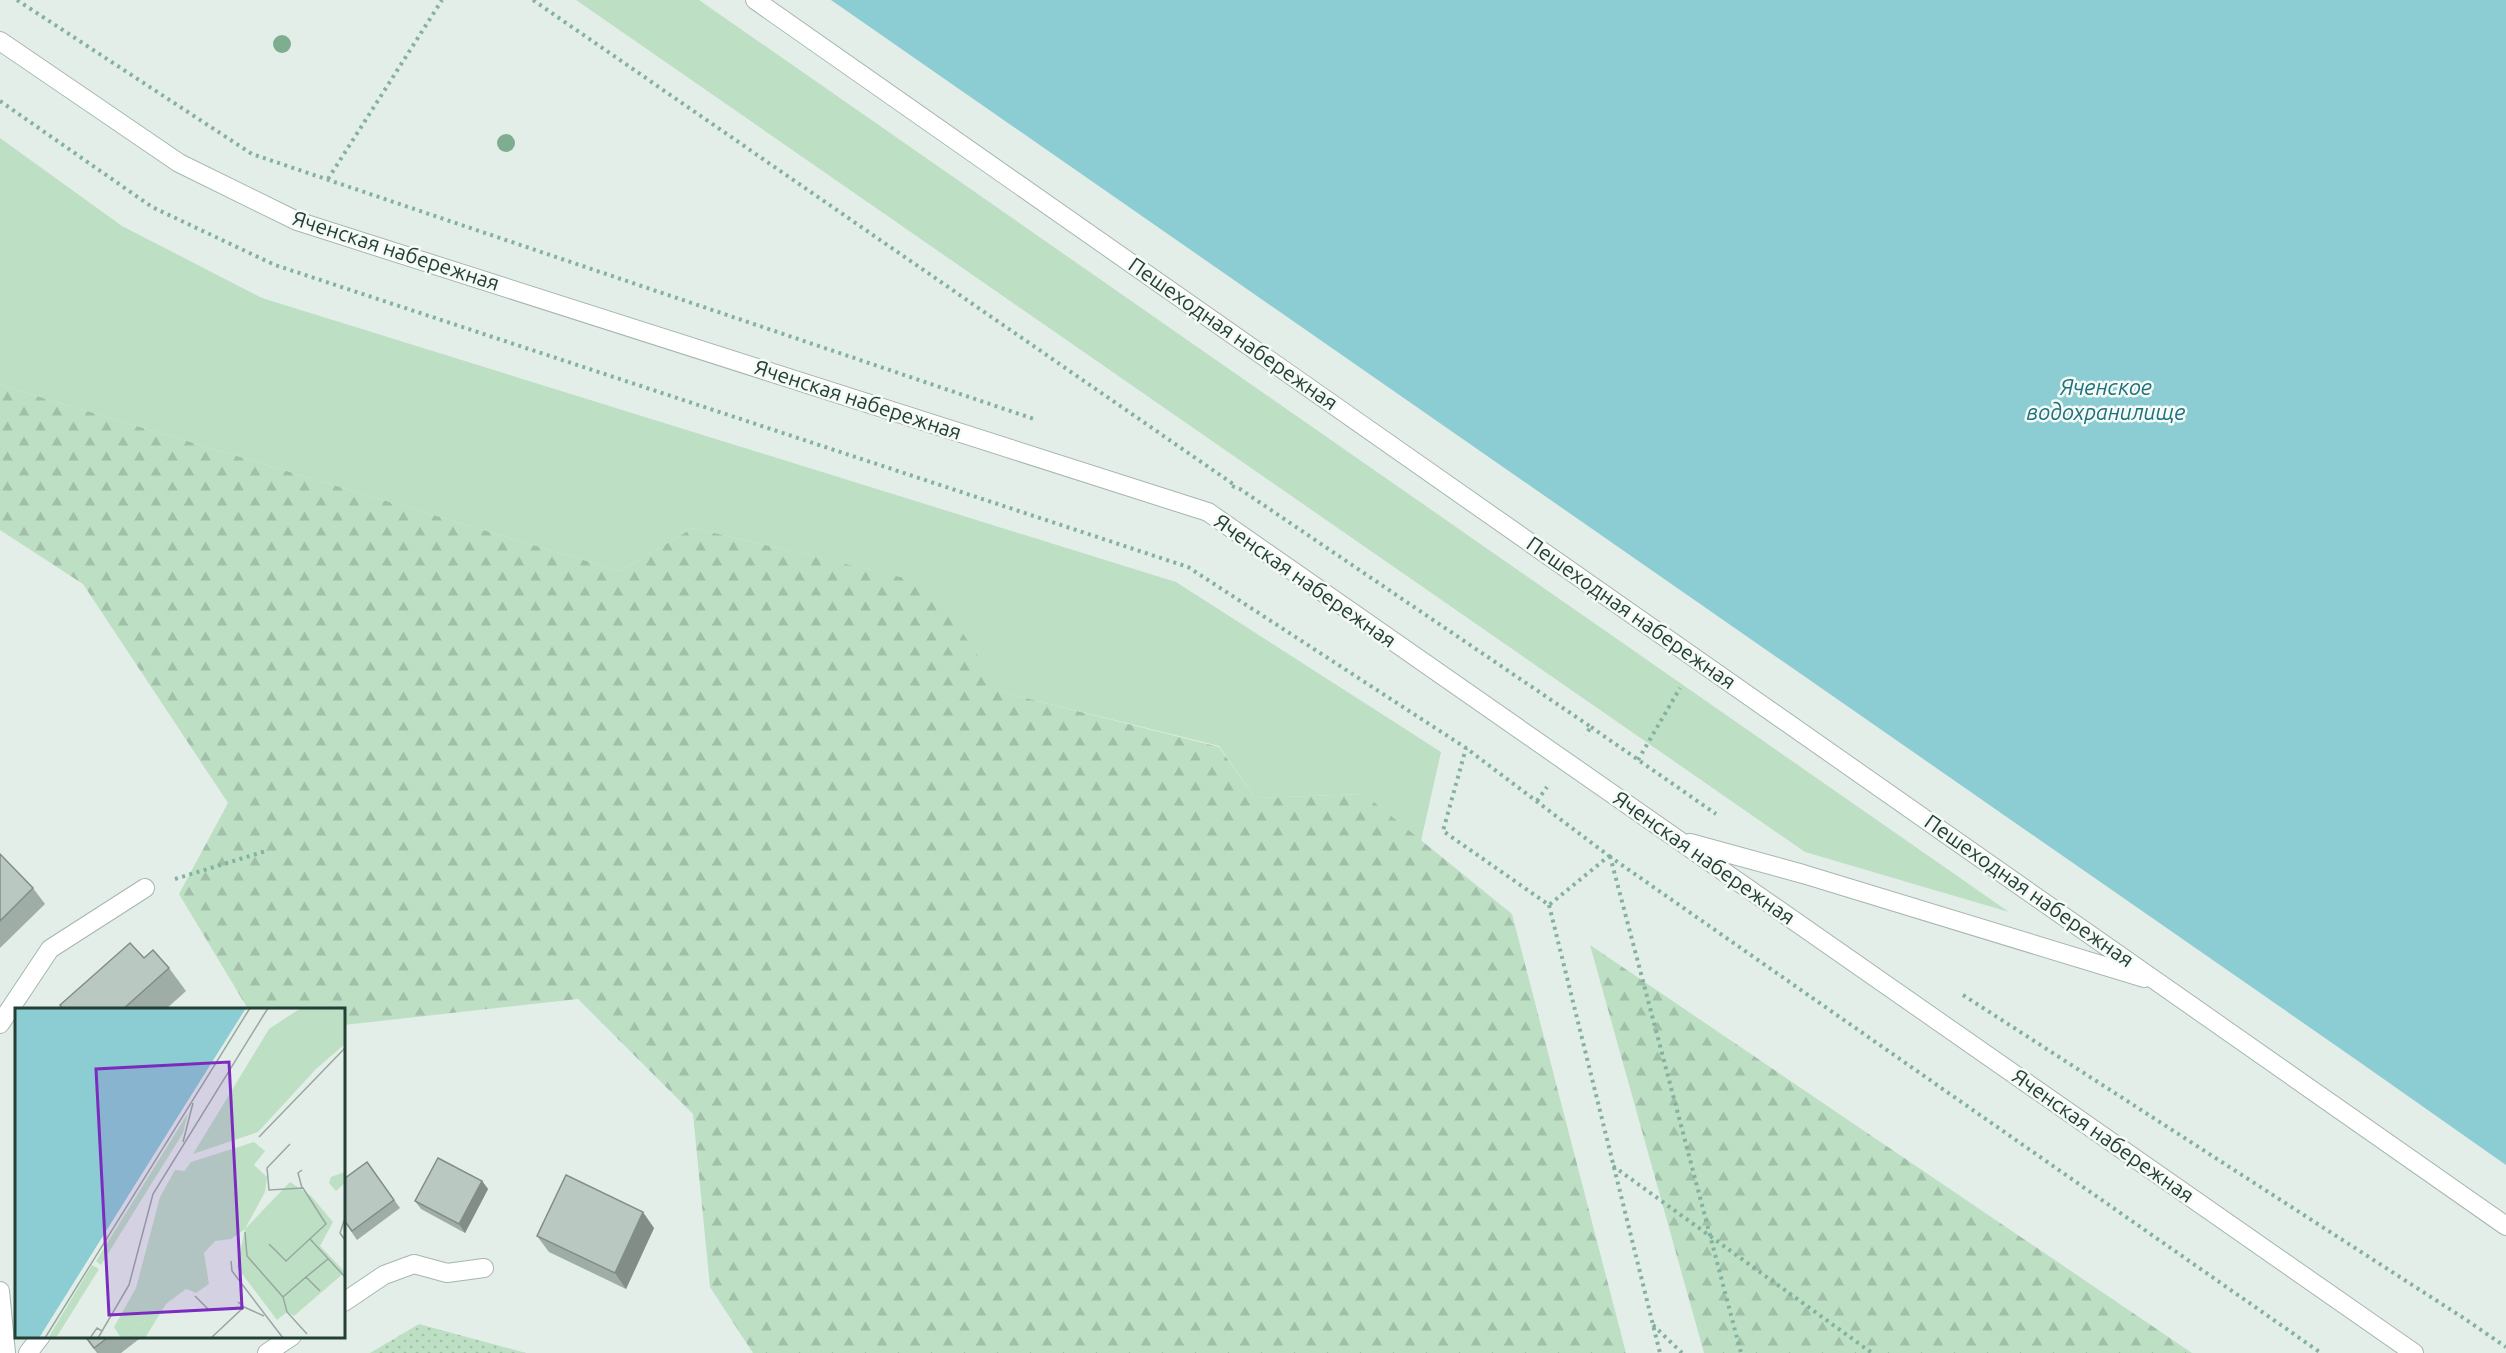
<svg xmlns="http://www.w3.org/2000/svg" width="2506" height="1353" font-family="Ubuntu,sans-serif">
  <defs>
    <pattern id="forest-firs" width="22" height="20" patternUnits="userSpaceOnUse" patternTransform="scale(1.5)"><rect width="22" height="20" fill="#bddfc4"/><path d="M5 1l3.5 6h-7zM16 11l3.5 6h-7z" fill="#a2c0a9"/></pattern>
    <pattern id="park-dots" width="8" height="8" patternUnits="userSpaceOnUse" patternTransform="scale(1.5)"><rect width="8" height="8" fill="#bddfc4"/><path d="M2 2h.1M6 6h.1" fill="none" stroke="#a2c0a9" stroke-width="1.8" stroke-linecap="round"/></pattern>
  </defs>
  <rect width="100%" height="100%" fill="#e4eee9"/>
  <g fill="#bddfc4">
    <polygon points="576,0 699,0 2009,912 1805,852"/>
    <polygon points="0,138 122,226 262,298 1176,582 1441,752 1421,841 1364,794 1255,798 1219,746 1002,692 929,584 693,528 620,571 0,385"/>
  </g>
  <g fill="url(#forest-firs)">
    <polygon points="0,385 620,571 693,528 930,584 1002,692 1219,747 1255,798 1364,794 1512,914 1626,1353 753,1353 710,1287 693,1114 578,999 344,1025 344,1010 248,1009 179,894 228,803 83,584 0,530"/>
    <polygon points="1590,945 2192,1353 1704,1353"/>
  </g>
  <polygon fill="url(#park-dots)" points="419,1324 526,1353 370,1353"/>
  <polygon fill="#8cccd3" points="831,0 2506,0 2506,1165 2358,1061"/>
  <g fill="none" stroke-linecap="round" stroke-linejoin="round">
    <g stroke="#a6b6b0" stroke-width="20">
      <g id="minor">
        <polyline points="755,0 2506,1226"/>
        <polyline points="0,41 179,163 297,221 1208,512 2414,1353"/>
        <polyline points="1690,843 1803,874 2144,978"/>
        <polyline points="0,1024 50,949 145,888"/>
        <polyline points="0,1291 6,1353"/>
        <polyline points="344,1302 384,1275 414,1264 447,1273 484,1268"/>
        <polyline points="28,1353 41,1336"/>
        <polyline points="267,1353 292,1336"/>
      </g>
    </g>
    <g stroke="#84b2a1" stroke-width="4" stroke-dasharray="3 4.5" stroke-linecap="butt">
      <polyline points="17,0 252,154 1037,420"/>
      <polyline points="533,0 1236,486"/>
      <polyline points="0,101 152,207 275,265 1188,567 1466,748 1609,856 1549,905 1443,831 1466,748"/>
      <polyline points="328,179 442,0"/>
      <polyline points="1232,486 1240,489 1591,727 1585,735"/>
      <polyline points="1591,727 1716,814"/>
      <polyline points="1638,760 1680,688"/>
      <polyline points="1537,801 1547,787"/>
      <polyline points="1609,856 2321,1353"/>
      <polyline points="1610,856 1741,1353"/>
      <polyline points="175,879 266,851"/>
      <polyline points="1549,905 1660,1353"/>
      <polyline points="1963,995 2465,1319 2506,1347"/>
      <polyline points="1613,1166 1872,1353"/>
      <polyline points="1653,1325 1682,1353"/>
    </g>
    <use href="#minor" stroke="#fff" stroke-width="18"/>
  </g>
  <g fill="#7fad8f">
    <circle cx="282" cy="44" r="9"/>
    <circle cx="506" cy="143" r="9"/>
  </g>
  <g fill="#9fada7">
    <polygon points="0,854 33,888 45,904 0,948"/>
    <polygon points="144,958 169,968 186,991 165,1010 63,1010 60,1005"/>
    <polygon points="367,1162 400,1208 357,1240 344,1221"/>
    <polygon points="482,1181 488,1189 465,1233 421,1209 415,1201"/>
    <polygon points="654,1228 626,1289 549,1252 537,1236"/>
    <polygon points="84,1336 143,1336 121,1353 97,1353"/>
  </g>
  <g fill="#828d88">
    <polygon points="482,1181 488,1189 465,1233 459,1224"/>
    <polygon points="643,1212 654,1228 626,1289 615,1273"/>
  </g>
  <g fill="#b9c9c2" stroke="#828d88" stroke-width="1.5">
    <polygon points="0,854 33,888 0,921"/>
    <polygon points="130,943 144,958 153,950 169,968 122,1010 64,1010 60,1005"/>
    <polygon points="438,1158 482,1181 459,1224 415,1201"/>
    <polygon points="367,1162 394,1200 352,1231 344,1220 344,1179"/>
    <polygon points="566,1175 643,1212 615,1273 537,1236"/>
    <polygon points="85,1336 110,1336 94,1348"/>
  </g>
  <g text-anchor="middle" stroke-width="5" stroke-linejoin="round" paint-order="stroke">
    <g font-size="21" fill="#234036" stroke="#f5faf7">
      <text transform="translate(396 251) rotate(18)" y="7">Яченская набережная</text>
      <text transform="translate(1233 334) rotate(35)" y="7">Пешеходная набережная</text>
      <text transform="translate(858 400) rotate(18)" y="7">Яченская набережная</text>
      <text transform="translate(1305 581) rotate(35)" y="7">Яченская набережная</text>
      <text transform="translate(1631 613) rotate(35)" y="7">Пешеходная набережная</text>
      <text transform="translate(1704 858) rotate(35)" y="7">Яченская набережная</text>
      <text transform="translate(2029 891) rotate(35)" y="7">Пешеходная набережная</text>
      <text transform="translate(2103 1136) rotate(35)" y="7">Яченская набережная</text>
    </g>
    <g font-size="22" font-style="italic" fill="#1c727d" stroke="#f5faf7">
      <text x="2106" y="395">Яченское<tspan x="2106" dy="25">водохранилище</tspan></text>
    </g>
  </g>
  <g transform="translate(15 1008)">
    <rect width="330" height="330" fill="#e4eee9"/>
    <path d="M173,105L168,125L86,257L81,253ZM160,162L169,163L129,315L123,316L113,330H106L99,319L121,280L145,189ZM330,164V175L321,183L314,175L316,169ZM77,257L84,261L41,330H33Z" fill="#bddfc4"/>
    <path d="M286,0H330V36L301,61L243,124L178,146L254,21ZM239,134L250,143L239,157L252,169L250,184L230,221L216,231L200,233L189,245L194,276L181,285L171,281L151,296L130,330H113L123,316L129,315L146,243L142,236L146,213L156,205L161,183L165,180V169L176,154Z" fill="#bddfc4"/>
    <path d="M275,174L296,188L318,214L305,238L330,264L279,308L272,304L262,312L222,259L230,221Z" fill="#bddfc4"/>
    <path d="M0,0H231L24,330H0Z" fill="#8cccd3"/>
    <path fill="none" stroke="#97a8a1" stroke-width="1.5" d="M244,129L330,40M168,134L178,95M287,162L283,165L287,180M330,210L325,225L330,232M230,224L232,248L268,289M295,231L330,269M254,236L271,253L311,216L288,180L254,182L252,160L275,136M216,253L217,263L268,330M291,269L268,289L272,304L292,326M305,283L291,269L313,251M180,288L194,302L229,299L223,294M30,330L235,0M75,330L82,320L87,323M83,330L114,277L138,186L253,0M196,330L229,299L249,308"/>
    <path fill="#7b2cbf" fill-opacity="0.15" stroke="#7b2cbf" stroke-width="3" d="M214,54L227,300L94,307L81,61Z"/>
    <rect width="330" height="330" fill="none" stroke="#234036" stroke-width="3"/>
  </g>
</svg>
